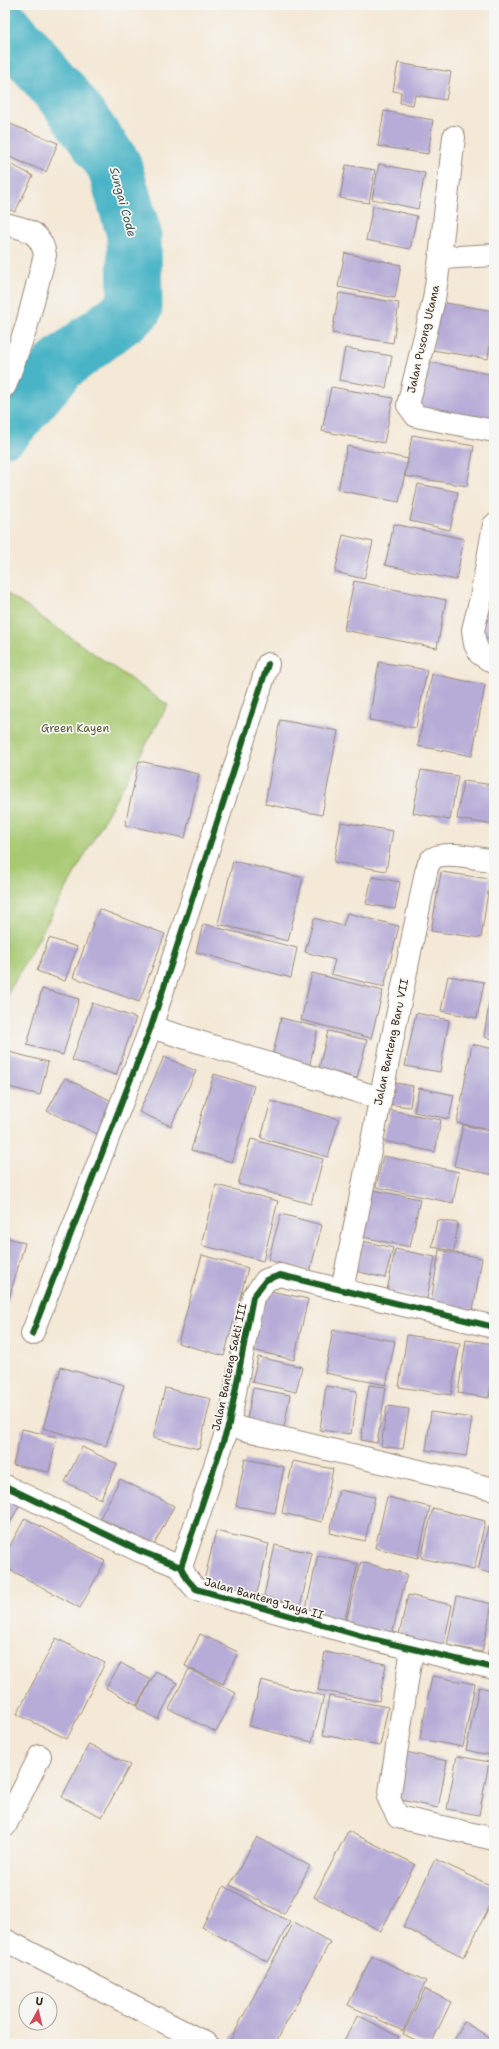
<svg xmlns="http://www.w3.org/2000/svg" width="499" height="2049" font-family="'Shantell Sans',sans-serif">
  <rect width="100%" height="100%" fill="#f6f6f2"/>
  <filter id="ink" filterUnits="userSpaceOnUse"><feTurbulence type="fractalNoise" baseFrequency=".025" numOctaves="2"/><feDisplacementMap in="SourceGraphic" scale="8" xChannelSelector="R" yChannelSelector="G"/><feConvolveMatrix kernelMatrix="1 2 1 2 8 2 1 2 1" color-interpolation-filters="sRGB"/></filter>
  <filter id="wash" filterUnits="userSpaceOnUse"><feTurbulence type="fractalNoise" baseFrequency=".012" numOctaves="4" result="noise"/><feDisplacementMap in="SourceGraphic" scale="16" xChannelSelector="R" yChannelSelector="G"/><feGaussianBlur stdDeviation="0.9" result="paint"/><feColorMatrix in="noise" values="0 0 0 0 0 0 0 0 0 0 0 0 0 0 0 0 0 1.4 0 .05"/><feComposite in="paint" operator="in"/></filter>
  <g filter="url(#wash)">
    <rect width="100%" height="100%" fill="#f4e8d6"/>
    <polygon fill="#a8c972" stroke="#727a48" points="5,592 168,705 5,999"/>
    <g fill="none" stroke-linecap="round" stroke-linejoin="round">
      <polyline stroke="#49b4c6" stroke-width="55" points="5,27 65,97 114,165 134,234 135,308 60,365 5,429"/>
    </g>
    <g id="blocks">
      <g fill="#b6acd7">
        <polygon points="398,63 451,72 446,100 415,95 413,105 400,103 401,92 393,91"/>
        <polygon points="384,111 433,120 428,154 378,146"/>
        <polygon points="5,122 58,143 46,172 5,155"/>
        <polygon points="5,161 33,176 15,212 5,207"/>
        <polygon points="379,164 425,173 418,209 372,199"/>
        <polygon points="346,165 375,170 369,203 340,198"/>
        <polygon points="373,206 417,216 410,249 366,240"/>
        <polygon points="345,253 401,265 395,298 338,287"/>
        <polygon points="339,293 399,303 393,343 332,333"/>
        <polygon points="439,302 494,311 488,359 432,350"/>
        <polygon points="345,348 392,356 386,388 339,380"/>
        <polygon points="425,361 494,375 494,402 490,423 416,409"/>
        <polygon points="331,387 393,398 384,443 322,431"/>
        <polygon points="412,435 474,446 467,486 405,476"/>
        <polygon points="347,446 408,459 399,502 338,490"/>
        <polygon points="418,484 458,492 450,530 410,521"/>
        <polygon points="394,524 464,539 456,580 385,565"/>
        <polygon points="343,535 373,542 364,579 335,572"/>
        <polygon points="354,581 446,600 437,648 344,630"/>
        <polygon points="487,588 494,589 494,640 478,637"/>
        <polygon points="379,662 427,670 416,728 369,720"/>
        <polygon points="432,674 485,685 472,756 418,746"/>
        <polygon points="280,720 338,731 322,815 265,804"/>
        <polygon points="139,761 199,774 185,838 125,825"/>
        <polygon points="421,770 458,776 450,820 413,813"/>
        <polygon points="463,781 494,785 494,825 457,819"/>
        <polygon points="341,822 393,831 386,871 334,862"/>
        <polygon points="233,861 303,878 288,941 218,924"/>
        <polygon points="441,872 490,879 481,938 431,931"/>
        <polygon points="372,877 400,882 395,909 366,904"/>
        <polygon points="99,909 165,934 139,1002 73,977"/>
        <polygon points="347,913 399,926 384,987 331,974 335,960 305,952 314,918 343,926"/>
        <polygon points="203,924 297,948 291,978 196,952"/>
        <polygon points="49,938 77,947 65,981 37,971"/>
        <polygon points="312,973 383,991 371,1038 301,1020"/>
        <polygon points="448,976 484,982 477,1018 441,1011"/>
        <polygon points="492,984 494,984 494,1039 484,1037"/>
        <polygon points="42,989 79,999 63,1055 27,1045"/>
        <polygon points="92,1003 136,1018 116,1075 72,1060"/>
        <polygon points="416,1013 449,1020 440,1072 405,1066"/>
        <polygon points="281,1018 318,1027 309,1068 272,1058"/>
        <polygon points="328,1031 367,1040 357,1078 319,1068"/>
        <polygon points="472,1044 494,1049 494,1130 457,1123"/>
        <polygon points="5,1051 48,1062 40,1095 5,1086"/>
        <polygon points="164,1057 196,1071 171,1126 139,1112"/>
        <polygon points="214,1074 254,1086 232,1162 191,1150"/>
        <polygon points="65,1078 114,1102 98,1134 47,1111"/>
        <polygon points="390,1082 413,1086 410,1107 387,1104"/>
        <polygon points="419,1088 454,1095 449,1119 414,1112"/>
        <polygon points="271,1101 339,1119 328,1157 261,1138"/>
        <polygon points="390,1110 441,1120 435,1152 383,1141"/>
        <polygon points="463,1125 494,1132 494,1175 454,1166"/>
        <polygon points="251,1139 323,1159 311,1204 238,1184"/>
        <polygon points="383,1156 459,1172 453,1203 376,1187"/>
        <polygon points="216,1185 278,1201 263,1261 201,1245"/>
        <polygon points="363,1188 420,1199 410,1247 353,1235"/>
        <polygon points="281,1214 322,1225 310,1271 268,1260"/>
        <polygon points="437,1220 458,1223 454,1251 432,1247"/>
        <polygon points="5,1237 25,1243 5,1312"/>
        <polygon points="363,1241 393,1248 385,1278 355,1271"/>
        <polygon points="395,1249 435,1257 427,1299 387,1291"/>
        <polygon points="439,1250 482,1258 473,1310 431,1302"/>
        <polygon points="202,1255 248,1268 224,1356 178,1343"/>
        <polygon points="266,1290 308,1299 294,1360 252,1350"/>
        <polygon points="333,1330 395,1341 386,1385 325,1373"/>
        <polygon points="407,1335 460,1343 451,1395 399,1387"/>
        <polygon points="466,1340 494,1344 494,1362 489,1398 458,1393"/>
        <polygon points="258,1357 302,1367 296,1392 252,1382"/>
        <polygon points="61,1367 124,1385 106,1446 43,1428"/>
        <polygon points="369,1385 386,1387 377,1443 361,1440"/>
        <polygon points="326,1386 357,1391 351,1434 320,1430"/>
        <polygon points="165,1388 211,1399 199,1449 153,1438"/>
        <polygon points="253,1388 290,1395 284,1427 247,1420"/>
        <polygon points="387,1406 409,1409 403,1449 381,1446"/>
        <polygon points="431,1412 472,1418 466,1456 426,1450"/>
        <polygon points="22,1429 57,1437 49,1472 13,1465"/>
        <polygon points="82,1447 117,1464 101,1499 65,1482"/>
        <polygon points="245,1459 284,1467 275,1513 236,1506"/>
        <polygon points="293,1461 333,1469 322,1522 282,1513"/>
        <polygon points="120,1479 174,1506 154,1545 100,1518"/>
        <polygon points="339,1490 375,1497 365,1541 330,1533"/>
        <polygon points="5,1494 21,1502 5,1532"/>
        <polygon points="387,1497 430,1507 418,1558 375,1548"/>
        <polygon points="433,1508 485,1521 474,1570 421,1558"/>
        <polygon points="25,1518 105,1561 80,1608 5,1567 5,1555"/>
        <polygon points="488,1527 494,1528 494,1574 478,1570"/>
        <polygon points="216,1531 269,1544 256,1597 203,1585"/>
        <polygon points="275,1545 312,1553 299,1613 262,1605"/>
        <polygon points="318,1555 358,1564 343,1627 304,1617"/>
        <polygon points="361,1562 407,1574 391,1637 345,1625"/>
        <polygon points="408,1595 452,1605 443,1648 398,1639"/>
        <polygon points="457,1596 492,1604 482,1652 447,1645"/>
        <polygon points="494,1628 494,1658 487,1657"/>
        <polygon points="200,1634 238,1652 223,1684 185,1666"/>
        <polygon points="56,1638 105,1663 67,1739 17,1714"/>
        <polygon points="325,1652 386,1664 379,1701 318,1690"/>
        <polygon points="121,1663 151,1680 137,1705 106,1688"/>
        <polygon points="189,1669 236,1693 216,1732 169,1709"/>
        <polygon points="156,1671 177,1683 158,1719 137,1708"/>
        <polygon points="432,1676 475,1684 463,1747 420,1739"/>
        <polygon points="261,1680 324,1696 312,1742 249,1726"/>
        <polygon points="479,1687 494,1690 494,1756 466,1750"/>
        <polygon points="329,1696 388,1707 380,1746 323,1735"/>
        <polygon points="89,1744 130,1765 102,1817 62,1797"/>
        <polygon points="401,1751 447,1761 438,1808 392,1798"/>
        <polygon points="457,1756 489,1762 479,1815 447,1809"/>
        <polygon points="493,1813 494,1813 494,1826 491,1825"/>
        <polygon points="348,1831 415,1864 381,1931 314,1897"/>
        <polygon points="257,1837 310,1866 284,1914 230,1885"/>
        <polygon points="435,1859 494,1887 494,1897 464,1957 403,1927"/>
        <polygon points="224,1886 290,1922 268,1962 202,1927"/>
        <polygon points="294,1922 330,1942 275,2044 228,2044"/>
        <polygon points="372,1956 426,1981 403,2031 348,2005"/>
        <polygon points="425,1989 451,2002 431,2044 424,2044 403,2034"/>
        <polygon points="358,2015 399,2037 395,2044 342,2044"/>
        <polygon points="464,2022 494,2040 493,2044 452,2044"/>
      </g>
    </g>
  </g>
  <g filter="url(#ink)">
    <use href="#blocks" fill-opacity="0" stroke="#98897a" stroke-width="1"/>
    <g fill="none" stroke-linecap="round" stroke-linejoin="round">
      <g stroke="#98897a" stroke-width="24">
        <g id="street">
          <path d="M5,224C26,229 41,231 45,255L26,328L5,386"/>
          <polyline points="494,255 440,258 434,299 408,405 416,416 494,431"/>
          <polyline points="440,258 454,137"/>
          <polyline points="494,525 481,598 473,630 475,644 480,654 494,663"/>
          <polyline points="151,1027 379,1098"/>
          <path d="M342,1290L426,872C427,868 429,863 431,860C442,849 480,859 494,861"/>
          <polyline points="32,1334 151,1027 268,664"/>
          <polyline points="229,1424 243,1429 494,1489"/>
          <polyline points="5,1486 140,1551 181,1567 187,1579 196,1589 372,1639 494,1668"/>
          <polyline points="181,1567 229,1424 253,1297 266,1280 280,1275 494,1327"/>
          <polyline points="412,1649 389,1799 398,1817 494,1839"/>
          <polyline points="5,1826 40,1756"/>
          <polyline points="5,1940 207,2044"/>
        </g>
      </g>
      <use href="#street" stroke="#fff" stroke-width="22"/>
      <g stroke="#f6f6f2" stroke-width="8">
        <g id="cycleway">
          <polyline points="32,1334 151,1027 268,664"/>
          <polyline points="5,1486 140,1551 181,1567 187,1579 196,1589 372,1639 494,1668"/>
          <polyline points="181,1567 229,1424 253,1297 266,1280 280,1275 494,1327"/>
        </g>
      </g>
      <use href="#cycleway" stroke="#1b5e20" stroke-width="6"/>
    </g>
  </g>
  <g text-anchor="middle" stroke-width="3.5" stroke-linejoin="round" paint-order="stroke">
    <g font-size="11" fill="#3b2a1e" stroke="#f6f6f2">
      <text transform="translate(423 339) rotate(-77)" y="4">Jalan Pusong Utama</text>
      <text transform="translate(391 1042) rotate(-78)" y="4">Jalan Banteng Baru VII</text>
      <text transform="translate(229 1367) rotate(-78)" y="4">Jalan Banteng Sakti III</text>
      <text transform="translate(264 1598) rotate(16)" y="4">Jalan Banteng Jaya II</text>
    </g>
    <g font-size="11" fill="#5c5a37" stroke="#f6f6f2">
      <text x="75" y="732">Green Kayen</text>
    </g>
    <g font-size="12" font-style="italic" fill="#405a59" stroke="#f6f6f2">
      <text transform="translate(123 202) rotate(75)" y="4">Sungai Code</text>
    </g>
  </g>
  <rect width="499" height="2049" fill="none" stroke="#f6f6f2" stroke-width="20"/>
  <g transform="translate(38 2011) rotate(8)"><circle r="19" fill="#f6f6f2" stroke="#aba49d"/>
  <path d="M0-3L7 15L0 10L-7 15Z" fill="#d1495b"/>
  <text y="-6" font-size="11" font-weight="bold" text-anchor="middle" fill="#3b2a1e">U</text>
  </g>
</svg>
